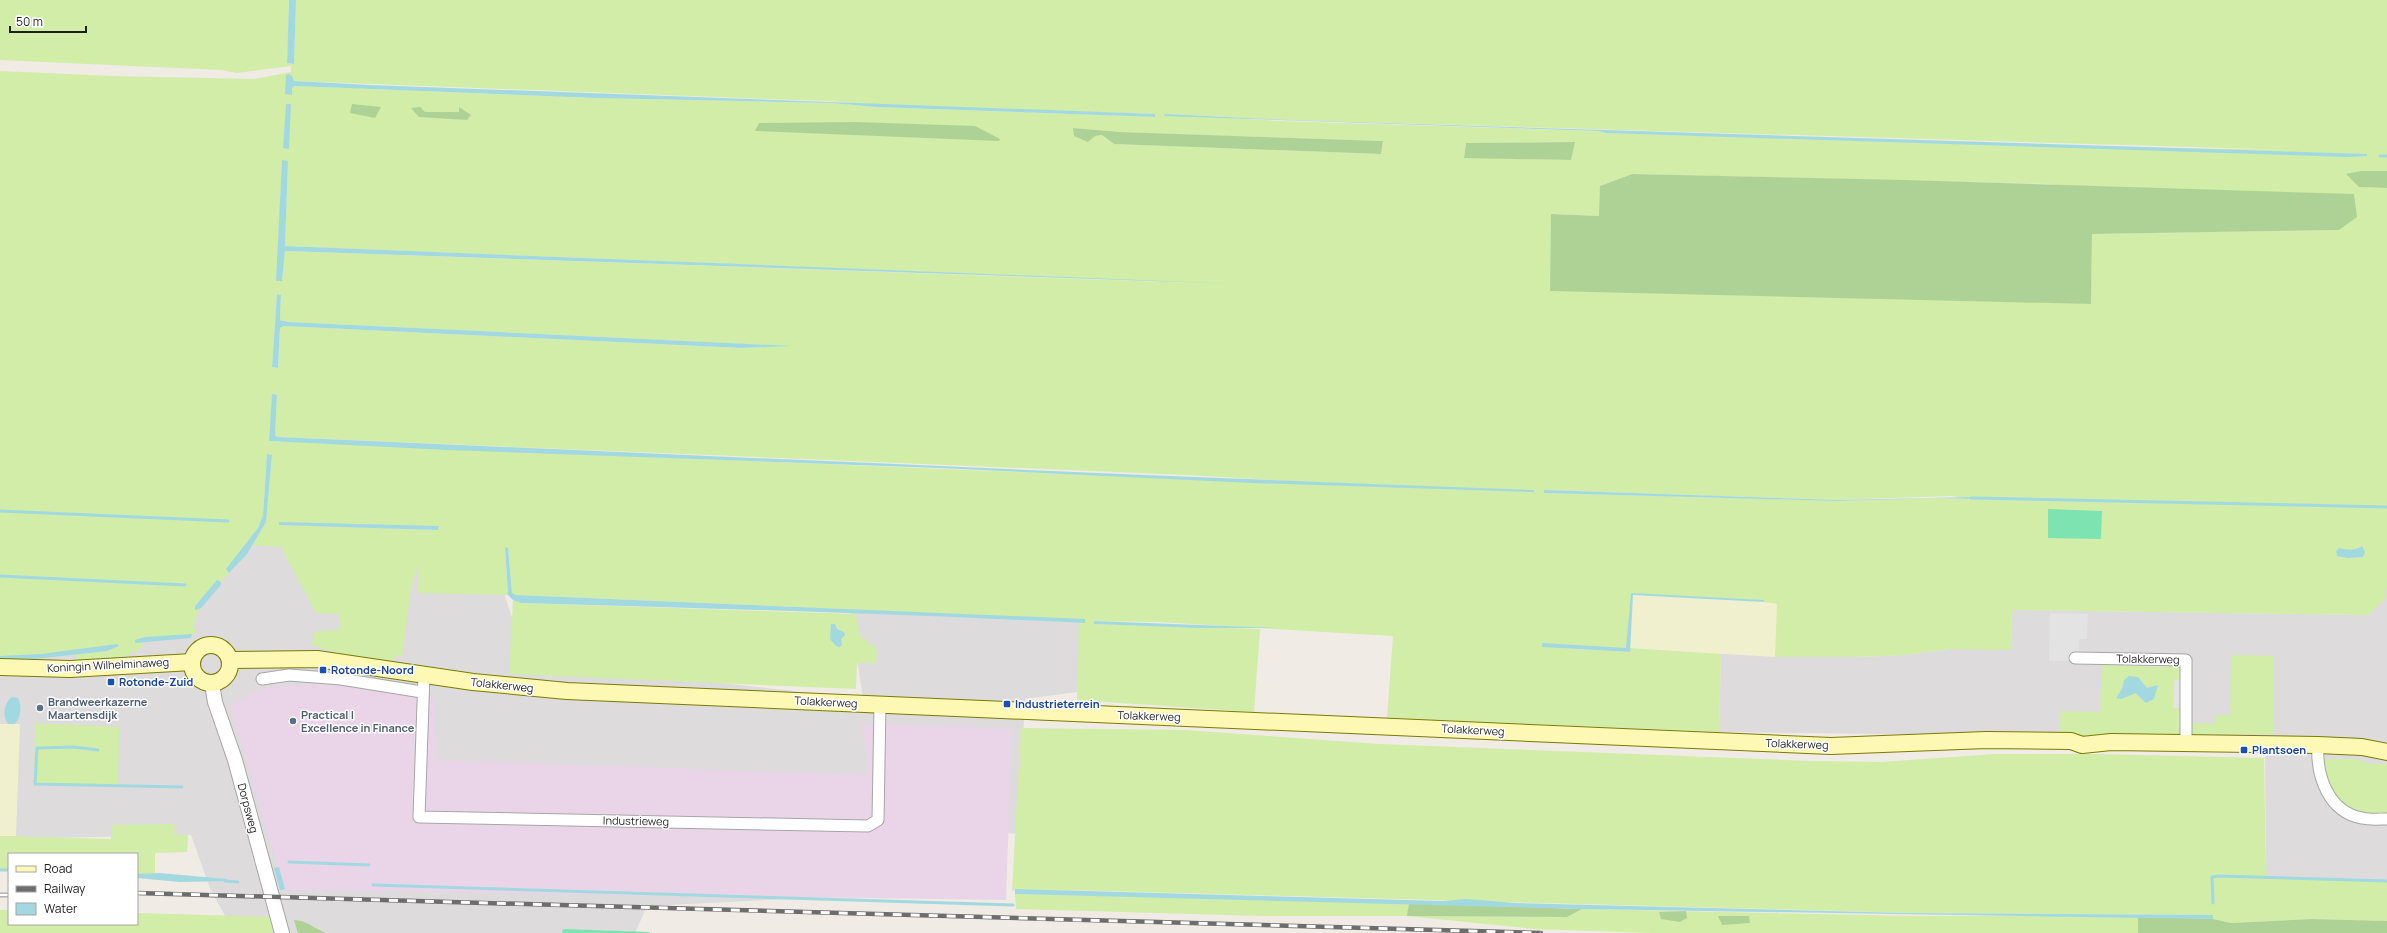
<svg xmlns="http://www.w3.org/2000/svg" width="2387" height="933" font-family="Manrope,sans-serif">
  <rect width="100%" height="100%" fill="#f0ebe4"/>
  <g fill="#dddbdc">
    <polygon points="259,510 424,519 428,584 503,591 527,661 863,699 849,605 1085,612 1077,692 1025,699 1018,834 943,827 912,893 647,906 635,933 235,933 211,891 191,835 0,839 0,656 190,622"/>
    <polygon points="2385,590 2387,590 2387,880 2266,877 2265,739 1719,732 1721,654 1857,657 1905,655 1950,649 2011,649 2012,610 2368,615"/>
  </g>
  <polygon fill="#ead5e8" points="318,683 434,698 435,760 868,775 862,723 1012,729 1006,900 285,890 230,706 262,688"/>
  <g fill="#f0efce">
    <polygon points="1633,595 1751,601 1777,604 1775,657 1630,648"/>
    <polygon points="0,724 20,724 16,836 0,836"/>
  </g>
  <g fill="#d1eda7" fill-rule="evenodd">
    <path d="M0,0H289L287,63L294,64L296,0H2387V171H2361L2359,187L2387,188V590L2385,591V599L2368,615L2012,610L2011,650L1950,649L1905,655L1857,657H1775L1777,604L1764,602V600L1631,594L1627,648L1542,647L1629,652L1630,648L1721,654L1719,732L1387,718L1393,636L1159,622L1094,621V624L1260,629L1254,712L1077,700L1079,619L516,595L512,594L508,548H505L508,595L418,593L419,564L411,587L402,656L396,655L392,661L337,653L312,645L314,632L339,630V614L316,613L281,547L253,545L266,522L272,455L267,454L263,516L258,528L226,569L229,573L220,582L217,581L195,606L199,610L194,622L195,635L145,637L136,643L142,641L143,647L138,648V652H130L131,655L77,663L76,654L107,651L119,646L117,644L41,654L0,656V71L112,76L254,79L291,72V66L237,73L221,70L0,60ZM294,81L825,101L880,105L1154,114L1155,117L876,107L831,103L595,98L295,86L292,88ZM1165,114L1289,120L2296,150L2050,146L1606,133L1599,131L1280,121ZM1073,128L1120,132L1383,141L1381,154L1114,144L1102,135L1095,136ZM1574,142L1571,160L1464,157L1466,143ZM282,161L288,162L285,246L1197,283L285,251L282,281H277ZM1632,174L2049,184L2339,230L2092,234L2091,304L1551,214L1600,216V186ZM277,295H281L280,320L289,322L785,346L741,348L284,326L280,328L278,368L272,367ZM272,395H277L275,435L277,437L1188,475L1303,482L1306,484L270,441ZM1544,490L1837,500L1951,496L1974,499L1936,498L1838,501L1544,493ZM280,522L438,526V530L279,525Z"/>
    <polygon points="513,600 521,603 856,614 859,635 877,649 876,663 857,663 856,689 509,674"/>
    <polygon points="2231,655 2274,656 2274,734 2192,734 2192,723 2214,724 2215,715 2230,715"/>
    <path d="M2102,662L2103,665L2169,667V663L2181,665L2182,680H2174L2173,708H2181L2180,735L2059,736L2060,711L2100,712ZM2123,684H2143L2147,688L2157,685L2144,702L2136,693L2119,692Z"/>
    <polygon points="35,723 119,727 118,787 34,785"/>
    <polygon points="1021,728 1185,730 1379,744 1812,761 1882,762 1995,754 2097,754 2264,758 2266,877 2387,880 2387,921 2312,919 2231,923 2213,919 2213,915 1913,913 1106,891 1015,889 1012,892"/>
    <path d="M2322,759H2357L2370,764H2387V814C2344,813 2330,803 2322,759Z"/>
    <polygon points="175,824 174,835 188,835 187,852 155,853 155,874 137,874 137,854 9,854 9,870 0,870 0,836 111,839 112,825"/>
    <polygon points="1015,894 1409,903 1408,916 1567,917 1582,909 1908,916 2138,916 2138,933 1653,933 1535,929 1407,916 1263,916 1016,909"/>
    <polygon points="0,910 9,910 9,924 137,924 137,913 272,917 275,927 272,933 0,933"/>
  </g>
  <g fill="#aed296">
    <polygon points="352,104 381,107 375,118 350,113"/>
    <polygon points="420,107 425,112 459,112 459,107 471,115 467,120 419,117 411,108"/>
    <polygon points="855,122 975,126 1000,139 999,141 755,131 759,123"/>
    <polygon points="1073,128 1120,132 1383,141 1381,154 1114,144 1102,135 1095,136 1088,142 1074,136"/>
    <polygon points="1575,142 1571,160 1464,158 1466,143"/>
    <polygon points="2361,171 2387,171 2387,188 2359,187 2346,174"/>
    <polygon points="1632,174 1905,180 2354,194 2357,217 2339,230 2092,234 2091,304 1550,291 1551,214 1599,216 1600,186"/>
    <polygon points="1409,903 1582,909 1567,917 1407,916"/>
    <polygon points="1686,911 1687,918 1680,922 1661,919 1659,912"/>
    <polygon points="1718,916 1749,916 1750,923 1722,925"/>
    <polygon points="2138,916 2213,919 2231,923 2312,919 2387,921 2387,933 2138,933"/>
    <path d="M294,920C306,920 315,929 326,933H298Z"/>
  </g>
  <g fill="#7de4b1">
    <polygon points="2048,509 2102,511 2101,539 2048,538"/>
    <polygon points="563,929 650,932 650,933 562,933"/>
  </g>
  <g fill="#e3e3e3">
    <polygon points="2050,613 2088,614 2087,639 2079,639 2079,661 2049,661"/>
    <polygon points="2103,662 2169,663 2169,667 2103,665"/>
    <polygon points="2174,680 2182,680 2181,708 2173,708"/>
  </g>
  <g fill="#a2d9e1">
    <polygon points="289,0 296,0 294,64 287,63"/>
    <polygon points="289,74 292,76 294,81 370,85 1155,114 1155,117 876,107 831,103 595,98 295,86 292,88 292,95 285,94 286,75"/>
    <polygon points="286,104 291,104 289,149 283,148"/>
    <polygon points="1165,114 1289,120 2367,154 2367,156 2348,157 1606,133 1599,131 1164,116"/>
    <polygon points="282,160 288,161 285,246 1239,284 285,251 282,281 276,281"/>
    <polygon points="277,294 281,295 280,320 289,322 791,346 741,348 284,326 280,328 278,368 272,367"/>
    <path d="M272,394L277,395L275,435L277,437C696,455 1115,475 1534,490V492L1252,483L939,468L448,450L269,441Z"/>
    <polygon points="267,454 272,455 266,522 247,554 229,573 226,569 258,528 263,516"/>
    <polygon points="1544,490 1837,500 1974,497 1974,499 1936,498 1838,501 1544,493"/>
    <polygon points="279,522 439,526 438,530 279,525"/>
    <path d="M2362,546L2365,552L2363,557L2348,558L2337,556L2336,551L2339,548C2348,550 2354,551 2362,546Z"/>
    <path d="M505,547L508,548L512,593L516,595L1085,619V623C897,614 710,608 521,603L513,600L508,595Z"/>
    <polygon points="217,580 221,582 221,585 201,608 195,610 195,606"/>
    <polygon points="1631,593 1764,600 1764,602 1633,595 1630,652 1542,647 1542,643 1626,648"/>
    <polygon points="1094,621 1276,628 1200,628 1094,624"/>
    <polygon points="831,624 835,624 837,629 844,632 845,635 841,639 842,645 840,647 836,646 830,639"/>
    <polygon points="192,634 191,638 135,643 135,640 145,637"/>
    <polygon points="117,644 119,646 107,651 16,661 0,660 0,656 41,654"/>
    <polygon points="2129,676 2138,677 2147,688 2158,685 2154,699 2146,703 2136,693 2121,699 2116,698 2122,689 2124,680"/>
    <path d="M12,697L18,698C22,705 21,720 14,724H8C2,717 4,702 12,697Z"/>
    <polygon points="279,867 285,889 280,890 274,868"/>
    <polygon points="159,873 227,879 228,881 180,882 137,878 137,874"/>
    <polygon points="1015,889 1443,901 1466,899 1516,903 1905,913 2213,915 2213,919 1582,909 1015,894"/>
  </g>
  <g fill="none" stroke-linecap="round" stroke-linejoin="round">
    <g stroke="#a2d9e1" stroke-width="3">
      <polyline points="2380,156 2387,156"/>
      <polyline points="1971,498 2387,507"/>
      <polyline points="0,511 228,521"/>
      <polyline points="0,576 185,585"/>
      <polyline points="98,750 74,747 37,748 35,784 182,787"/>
      <polyline points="289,862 369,865"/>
      <polyline points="0,870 9,870"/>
      <polyline points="225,881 238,882"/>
      <polyline points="373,885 1013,905"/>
      <polyline points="2213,903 2212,877 2219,876 2387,881"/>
    </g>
    <g stroke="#a6a6a6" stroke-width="13">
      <g id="minor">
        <polyline points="2075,658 2186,660 2186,744"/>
        <polyline points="424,675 419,817 868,826 878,820 880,704"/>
        <polyline points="262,679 289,675 341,679 422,692"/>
        <path d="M2318,745C2316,775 2328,812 2362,818C2370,820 2379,819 2387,819"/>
      </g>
    </g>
    <g stroke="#a6a6a6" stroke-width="16">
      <polyline id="tertiary" points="212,684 215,702 235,760 282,933"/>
    </g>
    <g stroke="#7b7b00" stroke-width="18">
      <g id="secondary">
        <circle cx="211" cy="664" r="19"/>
        <polyline points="230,660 317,659 473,682 567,691 1831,746 1986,740 2071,741 2082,745 2111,742 2318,745 2362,747 2387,752"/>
        <polyline points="0,667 70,669 192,662"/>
      </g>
    </g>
    <use href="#minor" stroke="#fff" stroke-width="11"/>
    <use href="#tertiary" stroke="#fff" stroke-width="14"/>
    <use href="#secondary" stroke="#fdf9b5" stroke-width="16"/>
    <g stroke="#6d6d6d" stroke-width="4.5">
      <g id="rail">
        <polyline points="137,893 1541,933"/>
        <polyline points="0,895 9,895"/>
      </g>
    </g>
    <use href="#rail" stroke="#fff" stroke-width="3" stroke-dasharray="9" stroke-linecap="butt"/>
  </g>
  <g fill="#1a4fb4" stroke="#fff" stroke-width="1.5">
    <rect x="319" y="666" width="8" height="8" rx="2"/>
    <rect x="107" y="678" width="8" height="8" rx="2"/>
    <rect x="1003" y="700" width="8" height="8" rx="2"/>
    <rect x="2240" y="746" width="8" height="8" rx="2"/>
  </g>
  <g fill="#5c6f8a" stroke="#fff" stroke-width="1.5">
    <circle cx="40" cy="708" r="4"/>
    <circle cx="293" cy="721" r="4"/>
  </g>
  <g text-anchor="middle" stroke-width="3" stroke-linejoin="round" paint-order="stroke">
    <g font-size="11" fill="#1f1f1f" stroke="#fff">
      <text transform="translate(2148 659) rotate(1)" y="4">Tolakkerweg</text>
      <text transform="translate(108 665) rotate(-3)" y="4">Koningin Wilhelminaweg</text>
      <text transform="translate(502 685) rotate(6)" y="4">Tolakkerweg</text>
      <text transform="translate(826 702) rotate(3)" y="4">Tolakkerweg</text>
      <text transform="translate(1149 716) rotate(2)" y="4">Tolakkerweg</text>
      <text transform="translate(1473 730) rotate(3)" y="4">Tolakkerweg</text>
      <text transform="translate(1797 744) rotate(2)" y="4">Tolakkerweg</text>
      <text transform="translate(248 808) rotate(75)" y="4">Dorpsweg</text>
      <text transform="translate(636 821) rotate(1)" y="4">Industrieweg</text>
    </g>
    <g font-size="11" font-weight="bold" fill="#164399" stroke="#fff" text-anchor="start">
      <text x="331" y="674">Rotonde-Noord</text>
      <text x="119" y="686">Rotonde-Zuid</text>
      <text x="1015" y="708">Industrieterrein</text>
      <text x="2252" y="754">Plantsoen</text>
    </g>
    <g font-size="11" font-weight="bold" fill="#4e5e75" stroke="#fff" text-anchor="start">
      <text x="48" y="706">Brandweerkazerne<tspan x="48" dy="13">Maartensdijk</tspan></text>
      <text x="301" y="719">Practical |<tspan x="301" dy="13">Excellence in Finance</tspan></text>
    </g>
  </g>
  <rect x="8" y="853" width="130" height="72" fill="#ffffff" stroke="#a5a5a5"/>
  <rect x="16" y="866" width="20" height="6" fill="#fdf9b5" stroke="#a5a5a5"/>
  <text x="44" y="873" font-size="12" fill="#1f1f1f">Road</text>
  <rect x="16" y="886" width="20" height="6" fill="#6d6d6d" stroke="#a5a5a5"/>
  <text x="44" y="893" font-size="12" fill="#1f1f1f">Railway</text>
  <rect x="16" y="903" width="20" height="12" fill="#a2d9e1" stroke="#a5a5a5"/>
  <text x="44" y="913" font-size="12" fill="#1f1f1f">Water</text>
  <path d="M10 26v6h76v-6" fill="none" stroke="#1f1f1f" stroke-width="2"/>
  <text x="16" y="26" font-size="12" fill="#1f1f1f" stroke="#ffffff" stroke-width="3" paint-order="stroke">50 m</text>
</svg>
